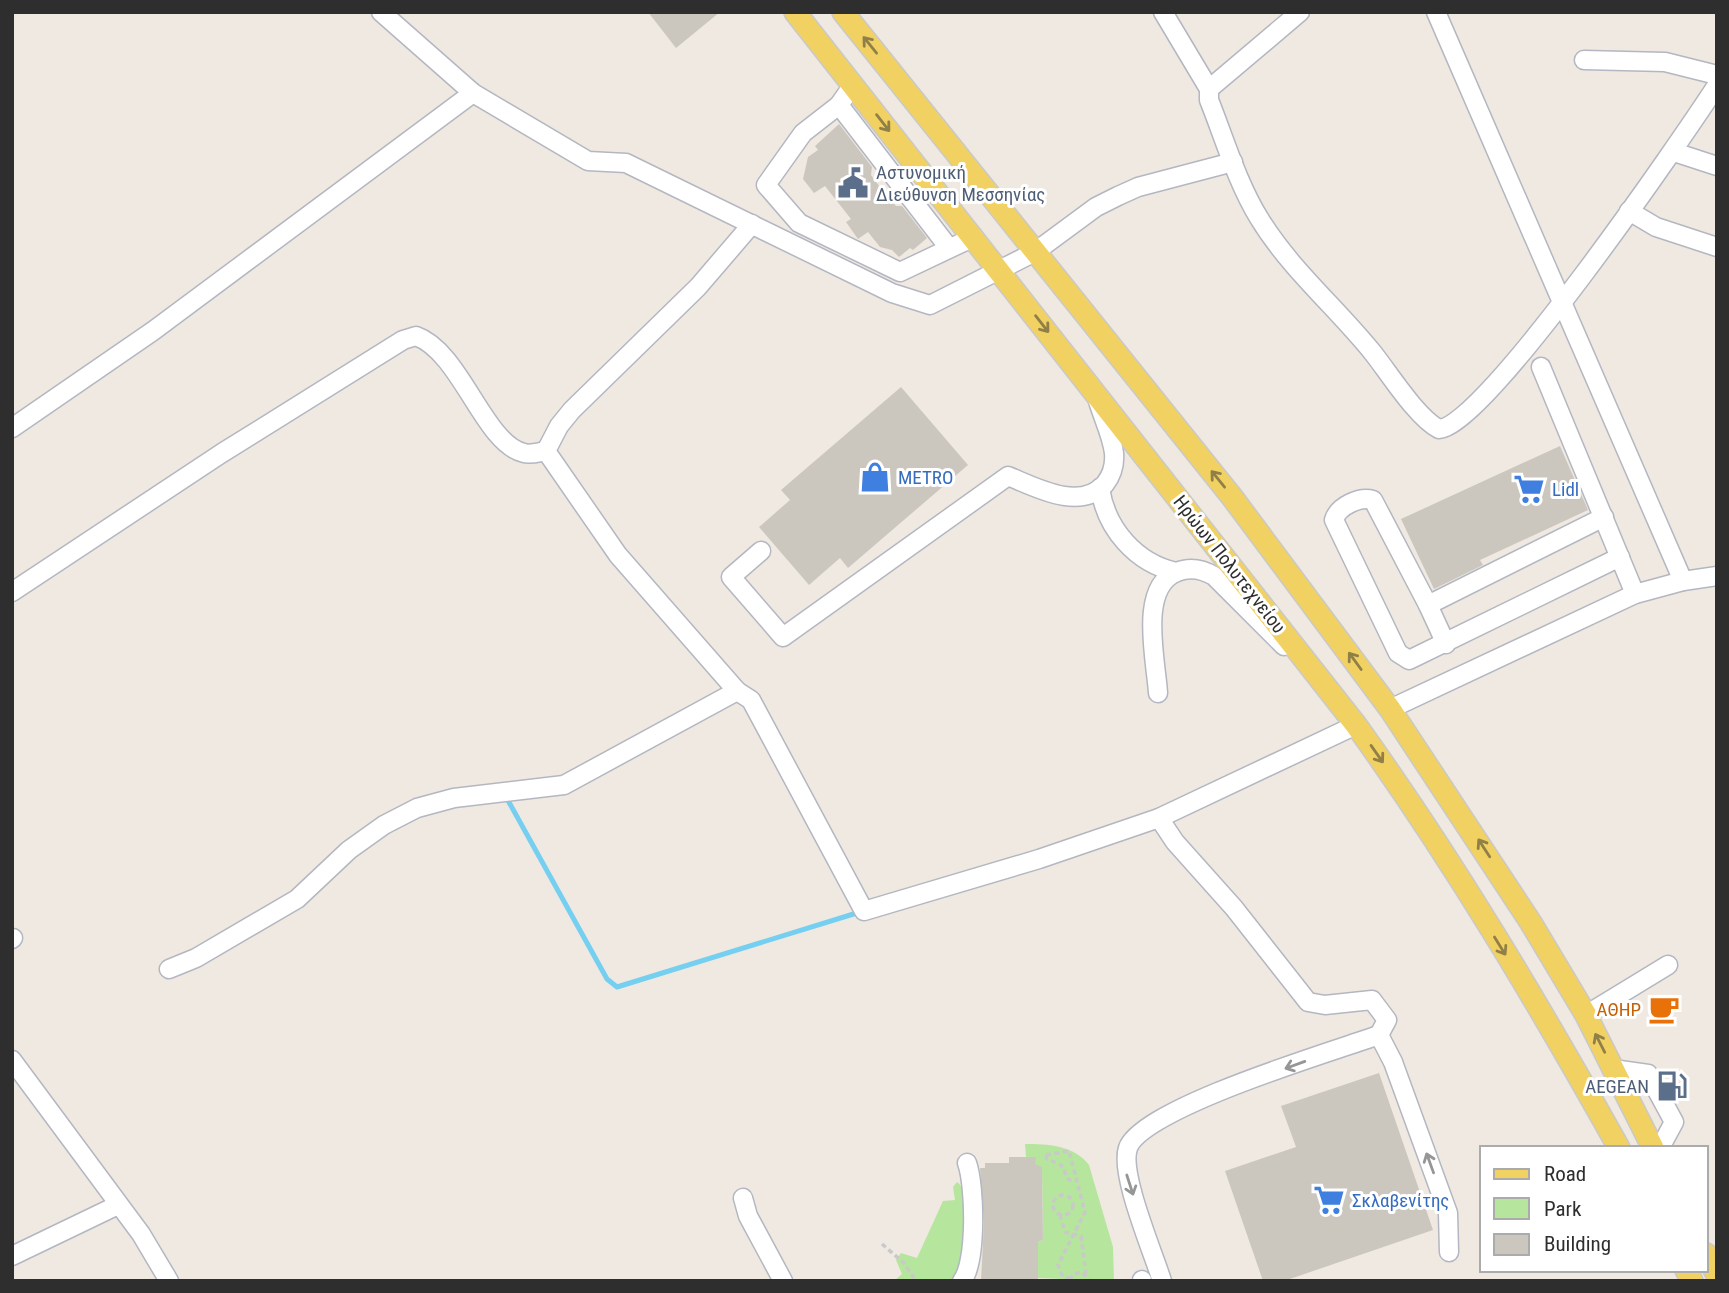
<svg xmlns="http://www.w3.org/2000/svg" width="1729" height="1293" font-family="'Roboto Condensed',sans-serif">
  <rect width="100%" height="100%" fill="#efe9e1"/>
  <g fill="#b6e59e">
    <path d="M1025,1144C1047,1144 1074,1145 1089,1165L1113,1247L1114,1281L1038,1278V1242L1043,1240L1042,1168L1035,1164V1157H1026Z"/>
    <path d="M957,1182C975,1194 967,1267 952,1281H894L902,1274L896,1260L901,1253L917,1258L943,1201L955,1200L953,1187Z"/>
  </g>
  <g fill="none" stroke-linecap="round" stroke-linejoin="round">
    <polyline stroke="#75cff0" stroke-width="5" points="505,795 607,979 617,987 860,912"/>
  </g>
  <g fill="#cbc7bf">
    <polygon points="648,12 720,12 676,48"/>
    <polygon points="839,124 872,167 871,175 885,194 896,206 902,206 927,238 913,250 910,248 899,257 892,250 880,247 868,232 858,239 846,222 851,219 825,186 814,193 803,179 808,157 818,150 815,146"/>
    <polygon points="901,387 968,465 848,568 840,558 809,585 759,527 790,500 781,490"/>
    <polygon points="1560,446 1588,510 1480,560 1483,565 1434,589 1401,519"/>
    <polygon points="1379,1073 1433,1230 1284,1281 1263,1281 1225,1171 1296,1147 1281,1106"/>
    <polygon points="1009,1157 1036,1157 1035,1164 1042,1167 1043,1240 1038,1242 1038,1281 981,1281 984,1223 980,1168 985,1168 985,1163 1009,1163"/>
  </g>
  <g fill="none" stroke-linecap="round" stroke-linejoin="round">
    <g stroke="#b4b7c1" stroke-width="21">
      <g id="minor">
        <polyline points="381,12 473,93 588,161 626,163 892,293 930,305 1035,252 1096,207 1118,196 1138,187 1233,162"/>
        <path d="M1163,12L1209,89V100C1225,140 1237,182 1259,218C1290,269 1336,307 1373,353C1389,373 1417,418 1439,429C1484,428 1684,136 1717,85"/>
        <polyline points="1436,12 1683,581 1717,576"/>
        <polyline points="1584,60 1665,62 1717,75"/>
        <polyline points="853,85 839,105 803,133 766,185 799,223 900,272 974,237"/>
        <polyline points="1209,89 1300,12"/>
        <polyline points="839,105 949,248"/>
        <polyline points="1674,152 1717,166"/>
        <polyline points="1629,211 1656,227 1717,247"/>
        <polyline points="752,224 698,287 572,410 559,426 546,451 618,555 737,691 751,700 864,911 1039,859 1159,818 1356,725"/>
        <polyline points="1541,367 1635,594"/>
        <polyline points="12,428 153,331 473,93"/>
        <path d="M1100,488C1106,529 1136,563 1176,572"/>
        <path d="M1604,517L1428,605L1373,500C1360,496 1338,506 1334,520L1398,653L1409,660L1620,557"/>
        <path d="M761,551L731,577L783,637L1008,476C1035,487 1080,512 1105,484C1112,475 1115,464 1114,453C1112,436 1103,418 1098,401"/>
        <path d="M12,592L222,453L403,340L416,336C461,352 484,444 524,453C530,455 540,452 546,451"/>
        <polyline points="1428,605 1446,644"/>
        <path d="M1158,693C1156,660 1138,587 1177,572C1189,567 1202,569 1214,576L1284,646"/>
        <polyline points="1390,709 1635,594 1683,581"/>
        <polyline points="1159,818 1175,842 1234,908 1308,1002 1325,1005 1372,1000 1387,1020 1379,1035"/>
        <polyline points="12,939 13,938"/>
        <polyline points="169,969 196,958 297,899 349,850 384,825 417,808 454,798 564,785 737,691"/>
        <polyline points="1586,1015 1668,965"/>
        <polyline points="12,1060 141,1234 169,1281"/>
        <polyline points="1613,1069 1648,1074 1674,1122 1660,1148"/>
        <polyline points="743,1198 748,1216 783,1281"/>
        <polyline points="12,1256 118,1205"/>
        <polyline points="1142,1280 1142,1281"/>
        <path d="M962,1281C977,1262 975,1185 967,1163"/>
        <path d="M1162,1281C1153,1252 1119,1173 1128,1148C1142,1108 1334,1051 1379,1035L1393,1062L1448,1213L1449,1252"/>
      </g>
    </g>
    <g stroke="#c9c9c9" stroke-width="24">
      <g id="major">
        <path d="M795,12L1356,725C1453,860 1538,1003 1619,1148"/>
        <polyline points="843,12 1232,497 1390,709 1531,923 1586,1015 1653,1148"/>
        <polyline points="1706,1254 1717,1275"/>
        <polyline points="1686,1270 1692,1281"/>
      </g>
    </g>
    <g stroke="#c9c9c9" stroke-width="3.5" stroke-dasharray="5 3.5" stroke-linecap="butt">
      <polyline points="1046,1155 1069,1151 1085,1212 1058,1265 1062,1275 1070,1279"/>
      <polyline points="1046,1155 1047,1159 1061,1165 1069,1180 1077,1180"/>
      <circle cx="1063" cy="1205" r="10"/>
      <polyline points="1060,1215 1065,1232 1081,1236 1086,1274"/>
      <polyline points="882,1244 904,1263 916,1281"/>
      <polyline points="1070,1280 1073,1274 1082,1272 1090,1281"/>
    </g>
    <use href="#minor" stroke="#fff" stroke-width="18"/>
    <use href="#major" stroke="#f2d163" stroke-width="21"/>
  </g>
  <defs><path id="oneway-shaft" d="M-6 0H5M1.5-3L5.5 0L1.5 3" fill="none" stroke-width="1.6" stroke-linecap="round" stroke-linejoin="round" transform="scale(1.75)"/></defs>
  <g stroke="#908048">
    <use href="#oneway-shaft" transform="translate(870 45) rotate(-129)"/>
    <use href="#oneway-shaft" transform="translate(883 123) rotate(52)"/>
    <use href="#oneway-shaft" transform="translate(1042 324) rotate(52)"/>
    <use href="#oneway-shaft" transform="translate(1218 479) rotate(-129)"/>
    <use href="#oneway-shaft" transform="translate(1355 661) rotate(-126)"/>
    <use href="#oneway-shaft" transform="translate(1377 754) rotate(55)"/>
    <use href="#oneway-shaft" transform="translate(1484 848) rotate(-123)"/>
    <use href="#oneway-shaft" transform="translate(1500 946) rotate(58)"/>
    <use href="#oneway-shaft" transform="translate(1600 1043) rotate(-117)"/>
  </g>
  <g stroke="#969696">
    <use href="#oneway-shaft" transform="translate(1295 1065) rotate(160)"/>
    <use href="#oneway-shaft" transform="translate(1430 1163) rotate(-110)"/>
    <use href="#oneway-shaft" transform="translate(1130 1185) rotate(72)"/>
  </g>
  <defs>
    <g id="civic-bare" transform="scale(2.415)"><path d="M-.6-6.5H3V-4.5H.6V-3L4-1V1h2V6H-6V1h2V-1L-.6-3ZM-1.2 2.5V6h2.4V2.5Z" fill="#5c6f8a" stroke="#fff" stroke-width="2.5" paint-order="stroke"/></g>
    <g id="shop-bare" transform="scale(2.415)"><path d="M-5-2.5h2.3a2.7 3.5 0 0 1 5.4 0H5L5.5 6h-11ZM-1.5-2.5h3a1.5 2.3 0 0 0-3 0Z" fill="#3f7fe0" stroke="#fff" stroke-width="2.5" paint-order="stroke"/></g>
    <g id="supermarket-bare" transform="scale(2.415)"><path d="M-6-5.5h2.5l.6 2H6L4.5 2H-2.5L-4.4-4H-6ZM-1.5 3.2a1.3 1.3 0 1 0 .1 0ZM3 3.2a1.3 1.3 0 1 0 .1 0Z" fill="#3f7fe0" stroke="#fff" stroke-width="2.5" paint-order="stroke"/></g>
    <g id="cafe-bare" transform="scale(2.415)"><path d="M-5.5-4.5H6V0H3Q3 3.5 0 3.5H-2.5Q-5.5 3.5-5.5 0ZM3-3.2v2h1.7v-2ZM-6 4.5H4V6H-6Z" fill="#e8710a" stroke="#fff" stroke-width="2.5" paint-order="stroke"/></g>
    <g id="fuel-bare" transform="scale(2.415)"><path d="M-5.5-6h7V0h2V4h1.3V-2.5L3-4.5l.8-.8L6-3V5H2.5V1h-1V6h-7ZM-4.2-4.7v3.2H.2V-4.7Z" fill="#5c6f8a" stroke="#fff" stroke-width="2.5" paint-order="stroke"/></g>
  </defs>
  <g fill-rule="evenodd">
    <use href="#civic-bare" x="853" y="183"/>
    <use href="#shop-bare" x="875" y="477"/>
    <use href="#supermarket-bare" x="1529" y="489"/>
    <use href="#cafe-bare" x="1664" y="1009"/>
    <use href="#fuel-bare" x="1672" y="1086"/>
    <use href="#supermarket-bare" x="1329" y="1200"/>
  </g>
  <g text-anchor="middle" stroke-width="6" stroke-linejoin="round" paint-order="stroke">
    <g font-size="19" fill="#4e5e75" stroke="#fff" text-anchor="start">
      <text x="876" y="179">Αστυνομική<tspan x="876" dy="22">Διεύθυνση Μεσσηνίας</tspan></text>
      <text x="1649" y="1093" text-anchor="end">AEGEAN</text>
    </g>
    <g font-size="19" fill="#366cbe" stroke="#fff" text-anchor="start">
      <text x="898" y="484">METRO</text>
      <text x="1552" y="496">Lidl</text>
      <text x="1352" y="1207">Σκλαβενίτης</text>
    </g>
    <g font-size="19" fill="#2e2e2e" stroke="#fff">
      <text transform="translate(1230 564) rotate(52)" y="7">Ηρώων Πολυτεχνείου</text>
    </g>
    <g font-size="19" fill="#c56008" stroke="#fff" text-anchor="end">
      <text x="1641" y="1016">ΑΘΗΡ</text>
    </g>
  </g>
  <rect width="1729" height="1293" fill="none" stroke="#2e2e2e" stroke-width="28"/>
  <rect x="1480" y="1146" width="228" height="126" fill="#ffffff" stroke="#ababab" stroke-width="2"/>
  <rect x="1494" y="1169" width="35" height="10" fill="#f2d163" stroke="#ababab" stroke-width="2"/>
  <text x="1544" y="1181" font-size="21" fill="#2e2e2e">Road</text>
  <rect x="1494" y="1198" width="35" height="21" fill="#b6e59e" stroke="#ababab" stroke-width="2"/>
  <text x="1544" y="1216" font-size="21" fill="#2e2e2e">Park</text>
  <rect x="1494" y="1234" width="35" height="21" fill="#cbc7bf" stroke="#ababab" stroke-width="2"/>
  <text x="1544" y="1251" font-size="21" fill="#2e2e2e">Building</text>
</svg>
